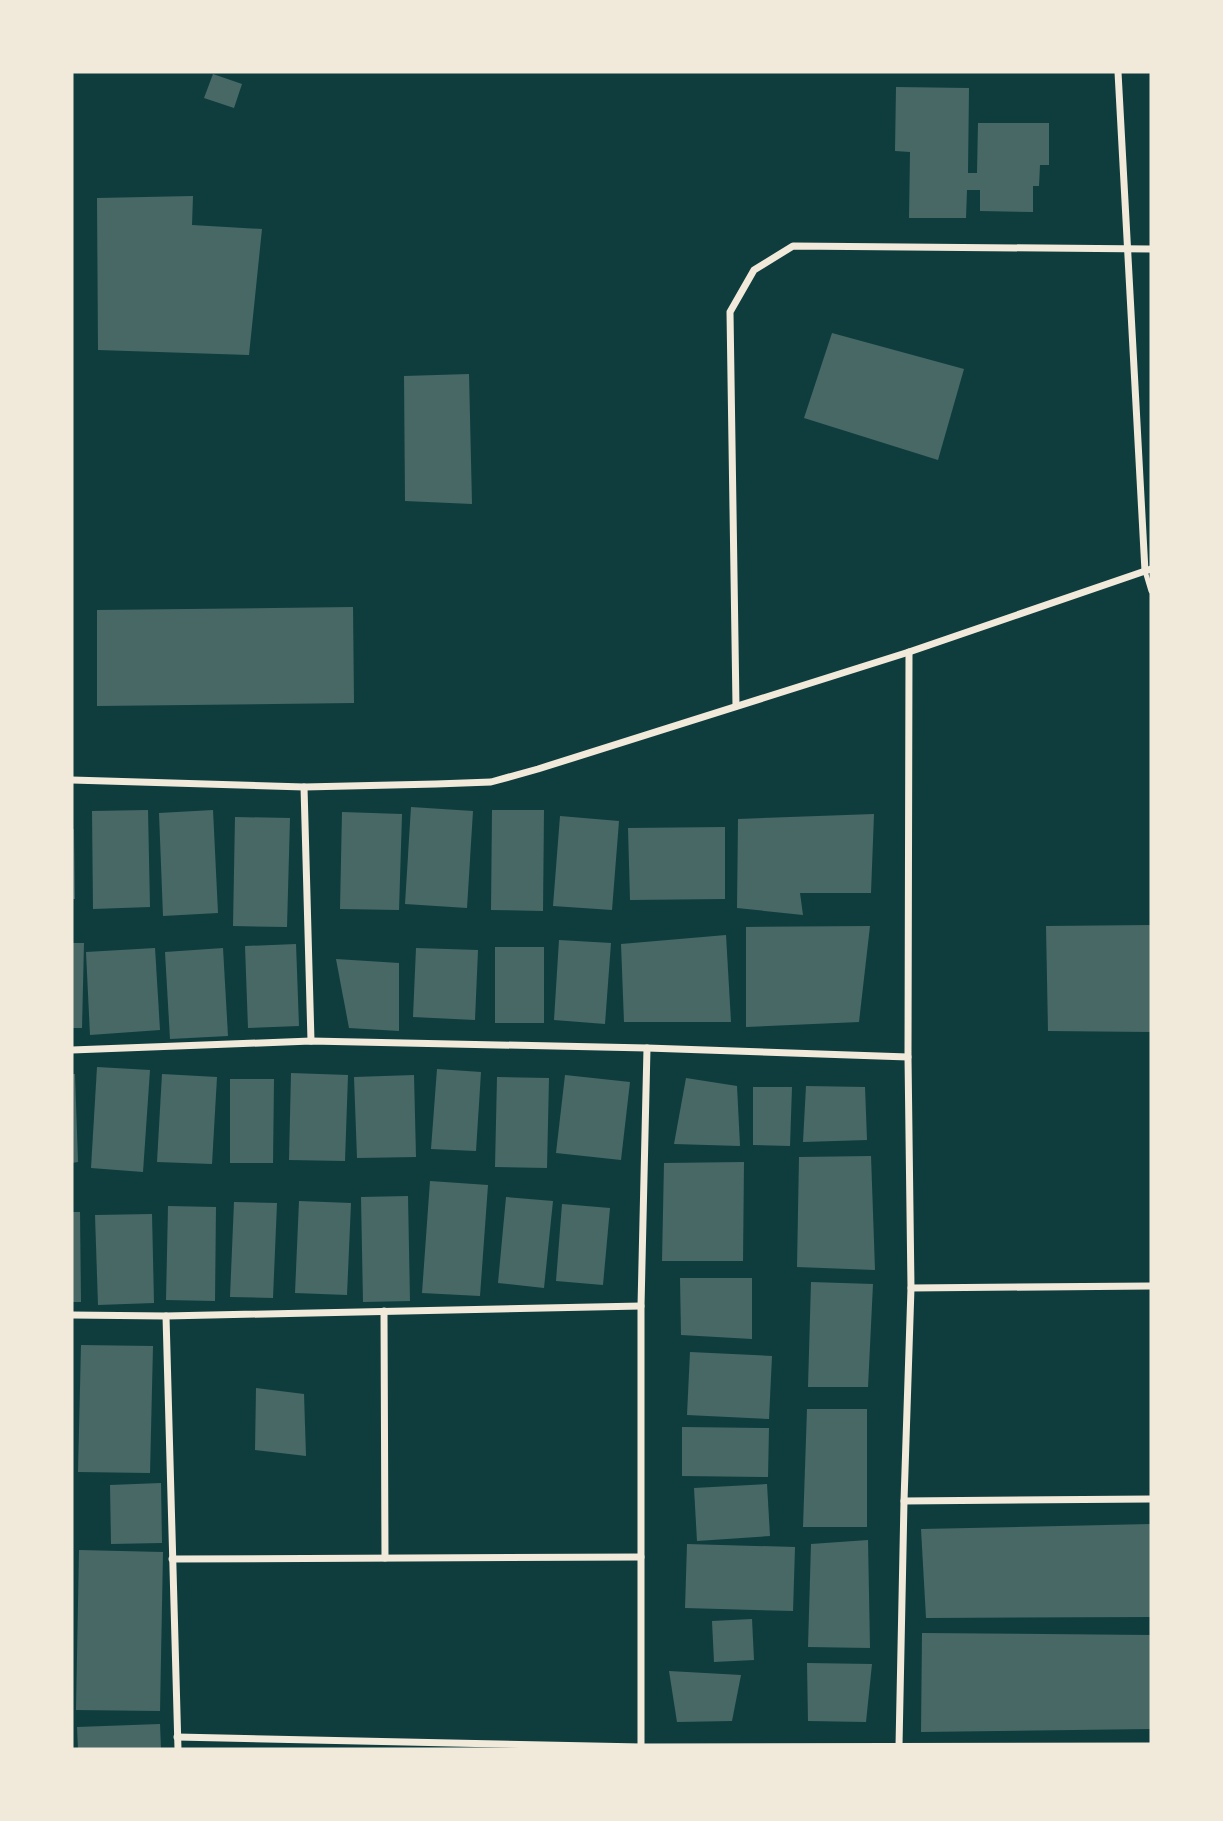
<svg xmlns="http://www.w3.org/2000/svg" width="1223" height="1821" font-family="Ubuntu,sans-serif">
  <rect width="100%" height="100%" fill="#0f3d3e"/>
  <g fill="#486865">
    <polygon points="213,74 242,84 234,108 204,98"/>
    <polygon points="896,87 969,88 968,173 977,173 978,123 1049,123 1049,165 1040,165 1039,186 1033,186 1033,212 980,211 980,190 967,190 966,218 909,218 910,152 895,151"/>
    <polygon points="193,196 192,225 262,229 249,355 98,350 97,198"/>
    <polygon points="832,333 964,369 938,460 804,418"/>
    <polygon points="469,374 472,504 405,501 404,376"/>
    <polygon points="353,607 354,703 97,706 97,610"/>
    <polygon points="411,807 473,811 467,908 405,904"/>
    <polygon points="148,810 150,907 93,909 92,811"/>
    <polygon points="213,810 218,913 163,916 159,813"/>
    <polygon points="492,810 544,810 543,911 491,910"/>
    <polygon points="342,812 402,814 399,910 340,909"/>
    <polygon points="874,814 871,893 800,893 803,915 737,908 738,819"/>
    <polygon points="560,816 619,821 612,910 553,906"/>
    <polygon points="235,817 290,818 287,927 233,926"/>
    <polygon points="725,827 725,899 630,900 628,828"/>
    <polygon points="72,829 74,829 75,899 72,899"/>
    <polygon points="1151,925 1151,1032 1048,1031 1046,926"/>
    <polygon points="870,926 859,1022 746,1027 746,927"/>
    <polygon points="726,935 731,1022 624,1022 621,944"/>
    <polygon points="559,940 611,943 605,1024 554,1020"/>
    <polygon points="72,943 84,943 82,1028 72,1028"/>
    <polygon points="296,944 299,1026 248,1028 245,946"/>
    <rect x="495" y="947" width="49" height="76"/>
    <polygon points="155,948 160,1030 90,1035 86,952"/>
    <polygon points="223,948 228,1036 170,1039 165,952"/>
    <polygon points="416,948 478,950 475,1020 413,1017"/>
    <polygon points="336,959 399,963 399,1031 349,1028"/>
    <polygon points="97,1067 150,1070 143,1172 91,1168"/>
    <polygon points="437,1069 481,1072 476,1151 431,1149"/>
    <polygon points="291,1073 348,1075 345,1161 289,1160"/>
    <polygon points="72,1074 75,1074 78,1162 72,1163"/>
    <polygon points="162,1074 217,1077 212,1164 157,1162"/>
    <polygon points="414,1075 416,1157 357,1158 354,1077"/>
    <polygon points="565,1075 630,1082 621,1160 556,1153"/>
    <polygon points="497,1077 549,1078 547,1168 495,1167"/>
    <polygon points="686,1078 737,1086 740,1146 674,1144"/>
    <polygon points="230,1079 274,1079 273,1163 230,1163"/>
    <polygon points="806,1086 865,1087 867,1140 803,1142"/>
    <polygon points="753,1087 792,1087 790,1146 753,1145"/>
    <polygon points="871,1156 875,1270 797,1267 799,1157"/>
    <polygon points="744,1162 743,1261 662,1261 664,1163"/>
    <polygon points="430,1181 488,1185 480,1296 422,1293"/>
    <polygon points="408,1196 410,1301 363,1302 361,1197"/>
    <polygon points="506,1197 553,1201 544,1288 498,1283"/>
    <polygon points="299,1201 351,1203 347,1295 295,1293"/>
    <polygon points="234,1202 277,1203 273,1298 230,1297"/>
    <polygon points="562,1204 610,1208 603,1285 556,1281"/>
    <polygon points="168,1206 216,1207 215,1301 166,1300"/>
    <polygon points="72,1212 80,1212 81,1302 72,1302"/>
    <polygon points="152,1214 154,1303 98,1305 95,1215"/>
    <polygon points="680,1278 752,1278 752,1339 681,1335"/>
    <polygon points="811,1282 873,1284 868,1387 808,1387"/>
    <polygon points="81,1345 153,1346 150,1473 78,1472"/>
    <polygon points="690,1352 772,1356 769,1419 687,1415"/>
    <polygon points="256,1388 304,1394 306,1456 255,1450"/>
    <polygon points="807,1409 867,1409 867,1527 803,1527"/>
    <polygon points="682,1427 769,1428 768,1477 682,1476"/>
    <polygon points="161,1483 162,1543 111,1544 110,1485"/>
    <polygon points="767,1484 770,1536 697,1541 694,1488"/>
    <polygon points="1151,1524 1151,1617 926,1618 921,1529"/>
    <polygon points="868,1540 870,1648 808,1647 811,1544"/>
    <polygon points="687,1544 795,1547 793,1611 685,1608"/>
    <polygon points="79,1550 163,1552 160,1711 76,1710"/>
    <polygon points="752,1619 754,1660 714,1662 712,1621"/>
    <polygon points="922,1633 1151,1635 1151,1729 921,1732"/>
    <polygon points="807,1663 872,1664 866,1722 808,1721"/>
    <polygon points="669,1671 741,1675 732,1721 677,1722"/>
    <polygon points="160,1724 161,1749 78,1749 77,1727"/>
  </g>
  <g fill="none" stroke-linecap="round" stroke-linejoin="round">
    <polyline stroke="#f1e9da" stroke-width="5" points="1145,571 1151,591"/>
    <g stroke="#f1e9da" stroke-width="7">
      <polyline points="1118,72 1145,571"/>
      <polyline points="736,706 730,312 754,270 793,246 1151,249"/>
      <polyline points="72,780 304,787 436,784 491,782 538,769 909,652 1151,569"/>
      <polyline points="304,787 311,1041"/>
      <polyline points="647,1048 641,1306 641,1747 1151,1746"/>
      <polyline points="72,1050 311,1041 647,1048 908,1057"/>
      <polyline points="911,1288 1151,1286"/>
      <polyline points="384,1311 385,1558"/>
      <polyline points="72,1315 166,1316 641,1306"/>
      <polyline points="166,1316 178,1749"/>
      <polyline points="904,1501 1151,1499"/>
      <polyline points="172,1559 641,1557"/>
      <polyline points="177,1737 641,1747"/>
      <polyline points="899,1746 904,1501 911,1288 908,1057 909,652"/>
    </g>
  </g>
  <rect width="1223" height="1821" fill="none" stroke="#f1e9da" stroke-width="147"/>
</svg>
